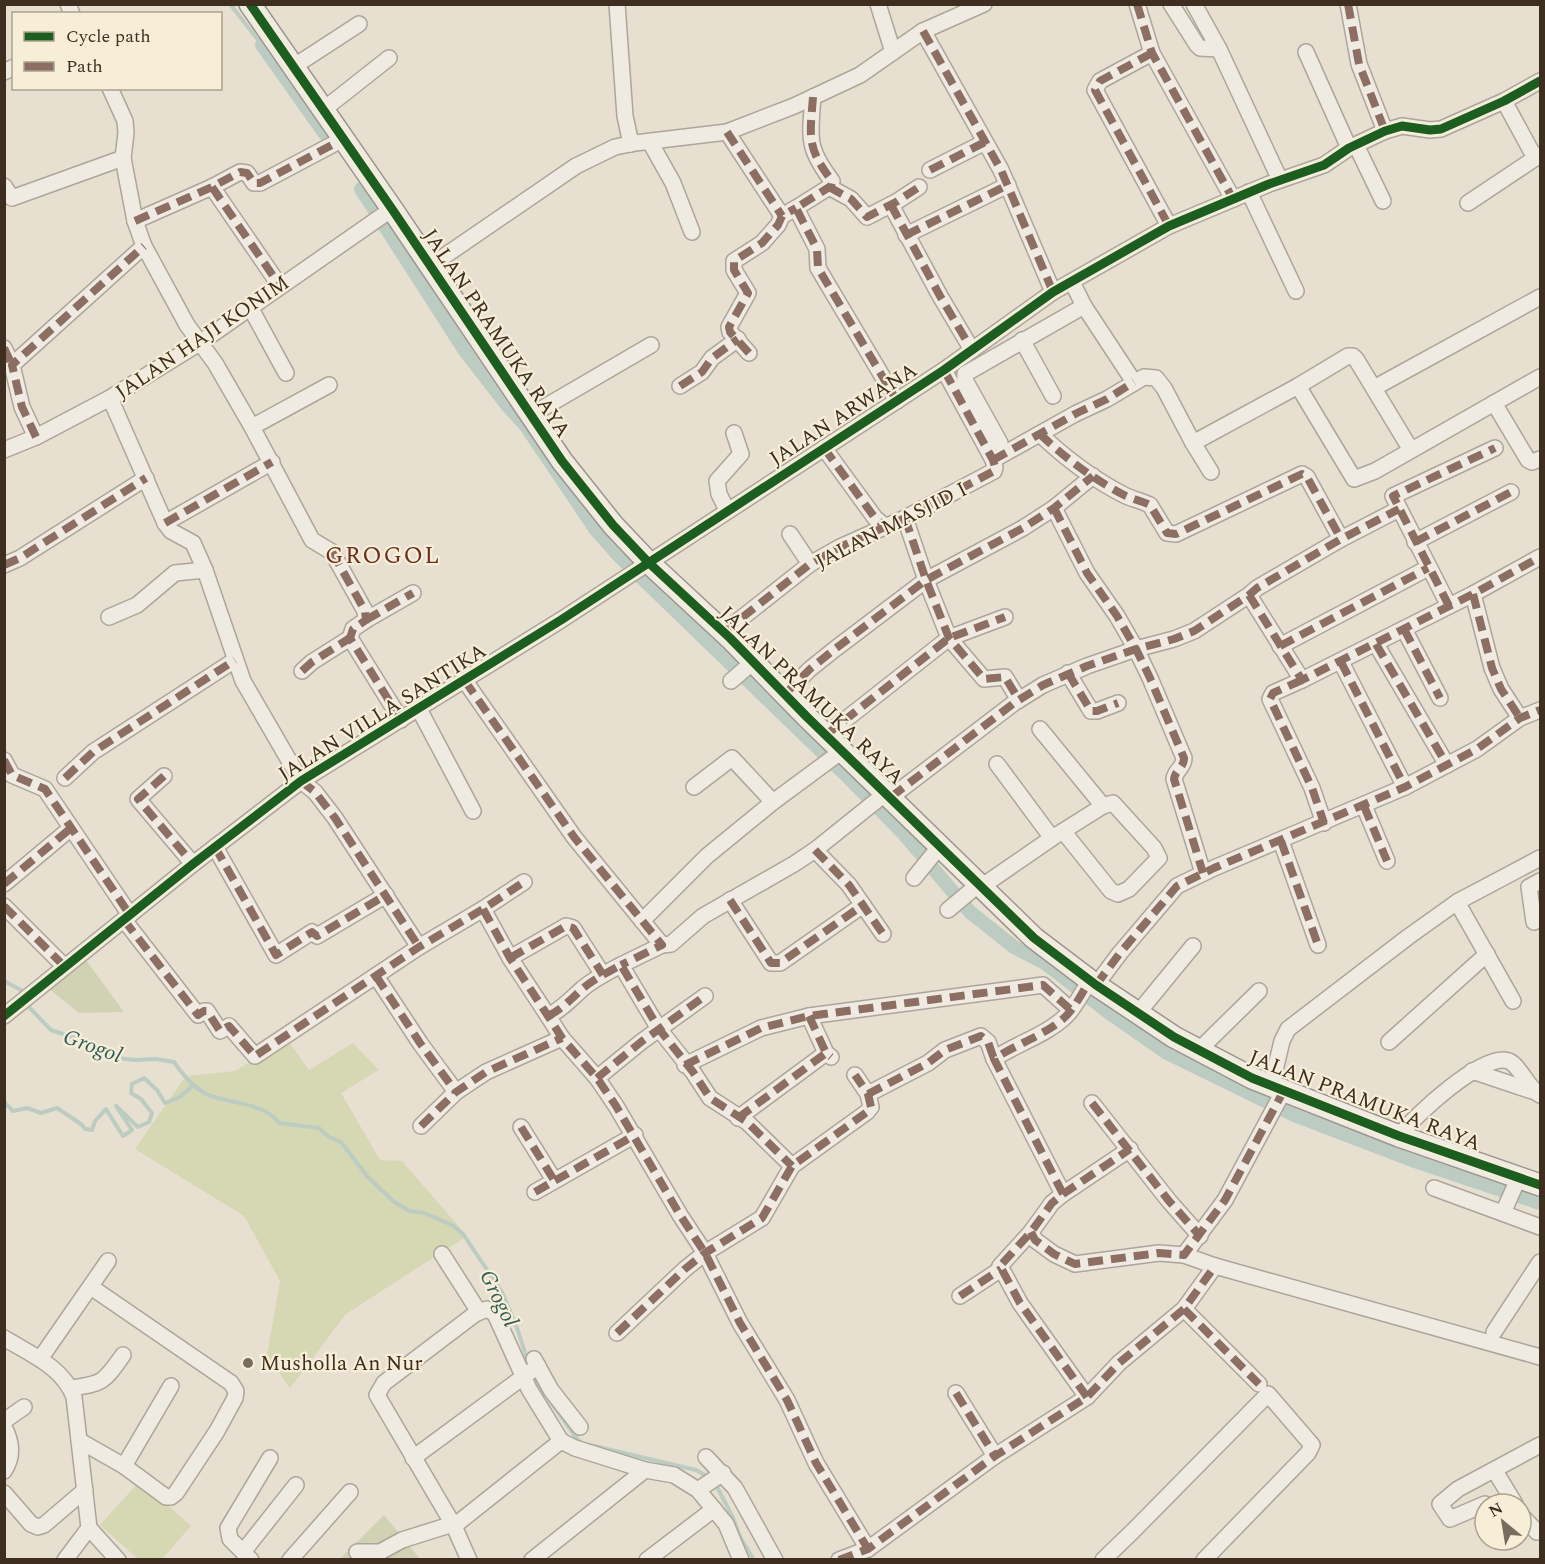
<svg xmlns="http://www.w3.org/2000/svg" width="1545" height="1564" font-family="Spectral,serif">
  <rect width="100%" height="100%" fill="#e7e0d1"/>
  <g fill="#d6d7b3">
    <polygon points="287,1039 309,1070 353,1043 379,1070 341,1093 380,1160 402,1161 467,1236 346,1314 290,1388 267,1355 280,1281 244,1216 135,1149 186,1076 235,1071"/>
    <polygon points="140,1481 191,1526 162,1559 139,1560 100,1525"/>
  </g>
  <g fill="#d1d1b3">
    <polygon points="83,956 124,1012 79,1013 43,984"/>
    <polygon points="384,1515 420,1559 339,1560"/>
  </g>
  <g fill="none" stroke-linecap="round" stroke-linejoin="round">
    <g stroke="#bcccc2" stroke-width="4">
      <polyline points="230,4 262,45"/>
      <polyline points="4,981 21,990 24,997"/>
      <path d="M26,1004L51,1030L87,1042L117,1058L135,1060L156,1059L174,1062C184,1076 195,1090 211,1096C234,1104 264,1103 279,1123L319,1128L329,1137L341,1142L367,1176L393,1201L409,1211L424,1213L452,1225L463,1234L502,1292L517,1328L529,1365"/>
      <polyline points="4,1102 13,1111 27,1108 41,1113 57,1108 81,1124 85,1129 92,1130 95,1121 106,1109 123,1136 132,1130 116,1106 138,1127 149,1122 152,1113 141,1099 131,1093 132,1084 144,1078 157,1090 165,1103 180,1097 193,1085"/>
      <polyline points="533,1375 537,1383 578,1440 583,1444"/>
      <polyline points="590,1445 696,1470 710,1478"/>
      <polyline points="715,1483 733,1518 740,1537 754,1560"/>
    </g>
    <g stroke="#bcccc2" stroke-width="14">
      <polyline points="262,45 325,134"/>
      <polyline points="361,189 465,351 507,405 526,426 596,530 618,555 849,778 903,833 970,912 1014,947 1045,963 1108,1012 1167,1053 1294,1115 1412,1160 1540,1203"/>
    </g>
    <g stroke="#ada599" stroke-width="18">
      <g id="street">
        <polyline points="68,4 72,14"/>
        <polyline points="617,4 625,116 631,144"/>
        <polyline points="878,4 893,52"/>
        <polyline points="1137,4 1152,53 1233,199"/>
        <polyline points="1171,4 1197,45 1200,48 1219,49"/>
        <polyline points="1194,4 1219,49 1280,180"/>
        <polyline points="1348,4 1359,64 1385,131"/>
        <polyline points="923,31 1001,170 1053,292"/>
        <polyline points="1306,52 1349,148"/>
        <polyline points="1152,53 1100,81 1095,90 1169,226"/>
        <polyline points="293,67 359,24"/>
        <polyline points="4,72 14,67"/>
        <polyline points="110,88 125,121 126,133 123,158 135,221 144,246 187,325 215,363 252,427 312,540 332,552 365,611 366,620 353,629 350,638 401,720"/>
        <path d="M813,97C810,137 806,147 832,181L831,186L796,208L817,249L818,268L897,401"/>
        <polyline points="1504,101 1535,158"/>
        <polyline points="323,110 389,58"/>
        <polyline points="727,132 782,216"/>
        <polyline points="650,142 673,183 692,232"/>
        <polyline points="1356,145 1383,201"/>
        <polyline points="930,170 985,142"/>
        <polyline points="4,186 12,198 123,158"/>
        <polyline points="212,187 280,286"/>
        <polyline points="829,187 851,199 867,217 896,202 919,187"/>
        <polyline points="1249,192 1296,291"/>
        <polyline points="1468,203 1540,155"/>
        <polyline points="891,205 940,296 972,350"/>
        <polyline points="135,221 212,187 240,172 247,173 254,183 260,183 343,139"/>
        <polyline points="906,235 1008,185"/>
        <polyline points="430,266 576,166 615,147 635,143 727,132 794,106 860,75 923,31 984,4"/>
        <polyline points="1072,282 1084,306 1134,382"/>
        <polyline points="250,307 286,373"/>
        <polyline points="1022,340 1053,396"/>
        <polyline points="4,348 12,365"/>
        <polyline points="749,353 730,332 729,327 748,293 734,270 734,261 762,243 778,225 782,216 796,208"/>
        <polyline points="680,386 702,372 712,358 738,339"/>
        <polyline points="1298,386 1354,479 1375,471 1540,377"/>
        <polyline points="1374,388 1540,297"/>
        <polyline points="110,398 165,523 171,531 193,543 205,570 243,681 301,781 315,792 335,818 419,947"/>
        <polyline points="1494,403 1528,460 1532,462 1540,459"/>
        <polyline points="531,415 651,345"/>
        <polyline points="252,427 329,385"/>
        <path d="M1040,434C1065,458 1093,479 1124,495C1132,499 1142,501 1150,505L1167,533L1176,534L1302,474L1307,477L1341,539"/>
        <polyline points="36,437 22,407 12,365 144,246"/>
        <polyline points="1000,443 965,380 965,374 1084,306"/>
        <polyline points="1193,443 1211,472"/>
        <polyline points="824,448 875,518 886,527"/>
        <polyline points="4,450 36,437 110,398 201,342 392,209"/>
        <polyline points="993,460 1075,414 1107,399 1144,377 1156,378 1164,388 1193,443 1298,386 1348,356 1353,356 1356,359 1411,450"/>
        <path d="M1054,508L1087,573L1117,616L1136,649L1150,678L1184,758C1184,768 1175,770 1174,779L1203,873"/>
        <polyline points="727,510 719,494 717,481 741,454 734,433"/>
        <polyline points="905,518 926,580 949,638 984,679 1005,677 1019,700"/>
        <polyline points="165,523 272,462"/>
        <polyline points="790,534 810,564"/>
        <polyline points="1415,542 1511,492"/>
        <polyline points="4,565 20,558 146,478"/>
        <polyline points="1473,594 1492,668 1501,689 1520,718"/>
        <polyline points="1249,595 1302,680 1473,594 1540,557"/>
        <polyline points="1449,606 1393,496 1495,448"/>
        <polyline points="109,617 137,605 175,573 205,570"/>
        <polyline points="366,620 413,593"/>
        <polyline points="1404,629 1440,698"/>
        <polyline points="724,632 810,564 840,547 905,518 994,471 995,467 993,460 944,370"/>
        <polyline points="1376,644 1447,765"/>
        <polyline points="1280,646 1428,568"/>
        <polyline points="1341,662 1405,787"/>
        <polyline points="302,671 312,662 350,638"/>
        <polyline points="1068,673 1091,711 1097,711 1118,703"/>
        <polyline points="1302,680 1273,693 1270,699 1312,788 1324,823"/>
        <polyline points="465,681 574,837 662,945"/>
        <polyline points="731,681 753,662"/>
        <polyline points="785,694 810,669 835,649 926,580 1023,528 1054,508 1093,476"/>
        <polyline points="419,709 473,811"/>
        <polyline points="1040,729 1103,806"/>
        <polyline points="826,735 949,638 1005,617"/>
        <polyline points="4,760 12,775 45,789 130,915"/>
        <polyline points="997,764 1052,838"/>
        <polyline points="164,776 138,799 193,864"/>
        <polyline points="65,778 93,752 235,660"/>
        <polyline points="694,787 732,758 773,802"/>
        <polyline points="891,797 1014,703 1043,685 1087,666 1136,649 1174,639 1194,631 1249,595 1257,588 1341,539 1399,509"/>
        <polyline points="1364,806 1387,861"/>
        <polyline points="1281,841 1318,945"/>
        <polyline points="215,847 276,955 312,932 317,936 386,895"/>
        <polyline points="815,850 849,885 883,934"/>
        <polyline points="914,878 940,846"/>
        <polyline points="4,884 71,828"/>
        <polyline points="981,887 1052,838 1103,806 1113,803 1154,848 1159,858 1129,889 1118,894 1111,891 1063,831"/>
        <polyline points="730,900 771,963 780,963 863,905"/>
        <polyline points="1457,902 1513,1001"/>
        <polyline points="4,906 65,967"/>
        <polyline points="483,909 510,958 548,1016 562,1038 597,1078 616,1106 680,1215 705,1253 740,1323 787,1400 816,1463 868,1549"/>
        <polyline points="948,910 979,884"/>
        <polyline points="124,920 198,1015 204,1011 207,1011 220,1031 229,1026 255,1056 419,947 483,909 524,882"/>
        <polyline points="642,921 707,856 773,802 842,751"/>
        <polyline points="1534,922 1529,887 1540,881"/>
        <polyline points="510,958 566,926 573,928 603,975"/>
        <polyline points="621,965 662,945 671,944 703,916 794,864 815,850 886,793"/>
        <polyline points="376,976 420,1043 456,1092"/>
        <polyline points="1096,985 1120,953 1177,886 1214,868 1405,787 1477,749 1520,718 1540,710"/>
        <polyline points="1138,1013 1193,946"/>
        <polyline points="4,1016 193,864 301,781 561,620 944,370 1053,292 1169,226 1269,184 1324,165 1349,148 1385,131 1402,126 1430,130 1441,129 1504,101 1540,81"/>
        <path d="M548,1016C561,1010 570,1000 581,990C592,980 608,972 621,965L659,1029L693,1072L710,1098L747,1122L792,1166"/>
        <polyline points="809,1016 826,1053 831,1057"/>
        <polyline points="1389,1042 1487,954"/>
        <polyline points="1199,1050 1259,991"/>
        <polyline points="685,1065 761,1028 809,1016 1043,985 1071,1010"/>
        <polyline points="1472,1071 1535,1092"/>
        <polyline points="597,1078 641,1042 705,996"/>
        <polyline points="1271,1087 1282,1041 1288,1029 1408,937 1457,902 1540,858"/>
        <polyline points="868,1094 928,1063 945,1050 981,1036 988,1042 994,1059"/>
        <polyline points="1092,1103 1169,1201 1200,1236"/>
        <polyline points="738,1118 826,1053"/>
        <polyline points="421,1126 456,1092 486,1072 562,1038"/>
        <polyline points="521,1127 554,1180"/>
        <path d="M1399,1136C1413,1117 1484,1051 1509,1061C1520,1066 1528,1088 1540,1095"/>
        <polyline points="1434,1188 1540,1227"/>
        <polyline points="535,1192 635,1135"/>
        <path d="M1063,1194L994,1059C1016,1044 1048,1034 1066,1016C1076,1006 1082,992 1090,981"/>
        <polyline points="1503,1213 1518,1179"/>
        <polyline points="1031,1232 1035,1240 1054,1254 1075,1264 1159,1253 1184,1255 1215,1266 1540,1357"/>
        <polyline points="442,1254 479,1312"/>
        <polyline points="1184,1255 1225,1200 1283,1092"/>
        <polyline points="960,1296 1001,1269"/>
        <polyline points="1184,1309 1259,1384"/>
        <polyline points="1494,1332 1540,1262"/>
        <polyline points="617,1333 685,1269 705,1253 762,1218 792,1166 867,1112 871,1107 868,1094 855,1075"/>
        <path d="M4,1338C30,1354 63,1367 74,1397L89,1528L65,1560"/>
        <polyline points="40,1359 108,1261"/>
        <polyline points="534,1359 551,1390 580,1427"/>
        <path d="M70,1388C103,1384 104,1382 123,1355"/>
        <polyline points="956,1393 995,1456"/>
        <polyline points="1087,1397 1020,1303 1000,1266 1031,1232 1052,1203 1063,1194 1130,1149"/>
        <polyline points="4,1421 24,1407"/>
        <path d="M4,1427C12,1442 14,1456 4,1471"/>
        <polyline points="80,1441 124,1466 166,1497 171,1497 176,1493 217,1431 235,1398 236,1391 231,1383 91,1287"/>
        <polyline points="706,1457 735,1488 775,1560"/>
        <polyline points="413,1458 538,1366"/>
        <polyline points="124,1466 171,1386"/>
        <polyline points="1495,1471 1515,1504"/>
        <polyline points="698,1490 723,1473"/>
        <polyline points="4,1493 31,1524 38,1527 44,1525 85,1490"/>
        <polyline points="1485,1504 1450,1519 1440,1504 1458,1489 1540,1445"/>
        <polyline points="1521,1515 1537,1532 1540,1530"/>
        <polyline points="454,1526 561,1441"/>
        <polyline points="89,1528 118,1560"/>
        <polyline points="243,1552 230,1539 228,1528 270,1458"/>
        <polyline points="357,1552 380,1552 402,1540 453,1524"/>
        <polyline points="251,1560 243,1552 296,1485"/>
        <polyline points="290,1560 350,1492"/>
        <polyline points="469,1560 454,1526 377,1395 384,1383 475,1314 487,1309 495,1314 529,1389 561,1441 575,1448 645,1470 674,1475 698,1490 726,1524 741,1560"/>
        <polyline points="532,1560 645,1470"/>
        <polyline points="647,1560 714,1509"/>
        <polyline points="839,1560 868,1549 995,1456 1087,1397 1119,1363 1184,1309 1215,1266"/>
        <polyline points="1103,1560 1133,1531 1268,1394 1312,1445 1308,1453 1204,1560"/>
      </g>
    </g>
    <g stroke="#9c958a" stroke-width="24">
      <polyline id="secondary" points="250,4 392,209 562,461 613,525 648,562 730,638 806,716 1034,938 1096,985 1174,1037 1252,1078 1399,1136 1540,1185"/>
    </g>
    <use href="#street" stroke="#efebe3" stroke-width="15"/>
    <use href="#secondary" stroke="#efebe3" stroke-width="21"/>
    <g stroke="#8d6e63" stroke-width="8" stroke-dasharray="15 8" stroke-linecap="butt">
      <polyline points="1137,4 1152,53 1233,199"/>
      <polyline points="1348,4 1359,64 1385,131"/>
      <polyline points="923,31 1001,170 1053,292"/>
      <polyline points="1152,53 1100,81 1095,90 1169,226"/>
      <path d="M813,97C810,137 806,147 832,181L831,186L796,208L817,249L818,268L897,401"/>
      <polyline points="727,132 782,216"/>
      <polyline points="930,170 985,142"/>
      <polyline points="212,187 280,286"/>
      <polyline points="829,187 851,199 867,217 896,202 919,187"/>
      <polyline points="891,205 940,296 972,350"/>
      <polyline points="135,221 212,187 240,172 247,173 254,183 260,183 343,139"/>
      <polyline points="906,235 1008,185"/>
      <polyline points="4,348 12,365"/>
      <polyline points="749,353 730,332 729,327 748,293 734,270 734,261 762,243 778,225 782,216 796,208"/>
      <polyline points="680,386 702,372 712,358 738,339"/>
      <path d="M1040,434C1065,458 1093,479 1124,495C1132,499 1142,501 1150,505L1167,533L1176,534L1302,474L1307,477L1341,539"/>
      <polyline points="36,437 22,407 12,365 144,246"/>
      <polyline points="824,448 875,518 886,527"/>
      <polyline points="993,460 1075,414 1107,399 1134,382"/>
      <path d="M1054,508L1087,573L1117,616L1136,649L1150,678L1184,758C1184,768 1175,770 1174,779L1203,873"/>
      <polyline points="905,518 926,580 949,638 984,679 1005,677 1019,700"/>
      <polyline points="165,523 272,462"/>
      <polyline points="1415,542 1511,492"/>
      <polyline points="332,552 365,611 366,620 353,629 350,638 401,720"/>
      <polyline points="4,565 20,558 146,478"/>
      <polyline points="1473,594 1492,668 1501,689 1520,718"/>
      <polyline points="1249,595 1302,680 1473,594 1540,557"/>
      <polyline points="1449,606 1393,496 1495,448"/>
      <polyline points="366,620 413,593"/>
      <polyline points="1404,629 1440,698"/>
      <polyline points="724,632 810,564 840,547 905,518 994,471 995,467 993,460 944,370"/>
      <polyline points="1376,644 1447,765"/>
      <polyline points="1280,646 1428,568"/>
      <polyline points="1341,662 1405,787"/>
      <polyline points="302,671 312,662 350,638"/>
      <polyline points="1068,673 1091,711 1097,711 1118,703"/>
      <polyline points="1302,680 1273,693 1270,699 1312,788 1324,823"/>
      <polyline points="465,681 574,837 662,945 621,965"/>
      <polyline points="785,694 810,669 835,649 926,580 1023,528 1054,508 1093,476"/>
      <polyline points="826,735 949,638 1005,617"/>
      <polyline points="4,760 12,775 45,789 130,915"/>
      <polyline points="164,776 138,799 193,864"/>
      <polyline points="65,778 93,752 235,660"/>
      <polyline points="301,781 315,792 335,818 419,947"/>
      <polyline points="891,797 1014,703 1043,685 1087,666 1136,649 1174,639 1194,631 1249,595 1257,588 1341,539 1399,509"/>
      <polyline points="1364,806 1387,861"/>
      <polyline points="1281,841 1318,945"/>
      <polyline points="215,847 276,955 312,932 317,936 386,895"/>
      <polyline points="815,850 849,885 883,934"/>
      <polyline points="4,884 71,828"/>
      <polyline points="730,900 771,963 780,963 863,905"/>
      <polyline points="4,906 65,967"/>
      <polyline points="483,909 510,958 548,1016 562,1038 597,1078 616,1106 680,1215 705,1253 740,1323 787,1400 816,1463 868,1549"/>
      <polyline points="124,920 198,1015 204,1011 207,1011 220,1031 229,1026 255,1056 419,947 483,909 524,882"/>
      <polyline points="510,958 566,926 573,928 603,975"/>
      <polyline points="376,976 420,1043 456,1092"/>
      <polyline points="1096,985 1120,953 1177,886 1214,868 1405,787 1477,749 1520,718 1540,710"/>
      <path d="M548,1016C561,1010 570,1000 581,990C592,980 608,972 621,965L659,1029L693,1072L710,1098L747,1122L792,1166"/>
      <polyline points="809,1016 826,1053 831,1057"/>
      <polyline points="685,1065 761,1028 809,1016 1043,985 1071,1010"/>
      <polyline points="597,1078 641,1042 705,996"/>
      <polyline points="868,1094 928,1063 945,1050 981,1036 988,1042 994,1059"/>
      <polyline points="1092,1103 1169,1201 1200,1236"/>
      <polyline points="738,1118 826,1053"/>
      <polyline points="421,1126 456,1092 486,1072 562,1038"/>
      <polyline points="521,1127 554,1180"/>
      <polyline points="535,1192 635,1135"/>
      <path d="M1063,1194L994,1059C1016,1044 1048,1034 1066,1016C1076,1006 1082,992 1090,981"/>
      <polyline points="1031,1232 1035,1240 1054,1254 1075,1264 1159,1253 1184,1255 1225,1200 1283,1092"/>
      <polyline points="960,1296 1001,1269"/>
      <polyline points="1184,1309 1259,1384"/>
      <polyline points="617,1333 685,1269 705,1253 762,1218 792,1166 867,1112 871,1107 868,1094 855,1075"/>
      <polyline points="956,1393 995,1456"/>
      <polyline points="1087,1397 1020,1303 1000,1266 1031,1232 1052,1203 1063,1194 1130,1149"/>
      <polyline points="839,1560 868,1549 995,1456 1087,1397 1119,1363 1184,1309 1215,1266"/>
    </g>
    <g stroke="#f7eed8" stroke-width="13">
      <g id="cycleway">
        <polyline points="250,4 392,209 562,461 613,525 648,562 730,638 806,716 1034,938 1096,985 1174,1037 1252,1078 1399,1136 1540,1185"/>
        <polyline points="4,1016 193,864 301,781 561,620 944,370 1053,292 1169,226 1269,184 1324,165 1349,148 1385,131 1402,126 1430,130 1441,129 1504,101 1540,81"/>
      </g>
    </g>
    <use href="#cycleway" stroke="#1b5e20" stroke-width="9"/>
  </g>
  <circle fill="#786c5e" stroke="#f7eed8" stroke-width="2" cx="248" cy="1363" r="6"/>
  <g text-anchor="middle" stroke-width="4.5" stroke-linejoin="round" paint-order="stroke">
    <g font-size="21" fill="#3d2e20" stroke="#f7eed8">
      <text transform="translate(497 333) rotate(56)" y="7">JALAN PRAMUKA RAYA</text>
      <text transform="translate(202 337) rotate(-34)" y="7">JALAN HAJI KONIM</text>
      <text transform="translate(843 414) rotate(-33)" y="7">JALAN ARWANA</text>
      <text transform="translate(891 525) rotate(-27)" y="7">JALAN MASJID I</text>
      <text transform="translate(812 695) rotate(44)" y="7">JALAN PRAMUKA RAYA</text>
      <text transform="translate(382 712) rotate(-32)" y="7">JALAN VILLA SANTIKA</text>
      <text transform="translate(1365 1100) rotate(21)" y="7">JALAN PRAMUKA RAYA</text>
    </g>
    <g font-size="21" fill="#3d2e20" stroke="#f7eed8" text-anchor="start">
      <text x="260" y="1370">Musholla An Nur</text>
    </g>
    <g font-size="22" font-style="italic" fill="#2f5d5a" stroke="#f7eed8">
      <text transform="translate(93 1045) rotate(20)" y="8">Grogol</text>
      <text transform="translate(500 1298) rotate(64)" y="8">Grogol</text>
    </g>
    <g font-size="24" letter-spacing="1.5" fill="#6b2e1e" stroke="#f7eed8">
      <text x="383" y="563">GROGOL</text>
    </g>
  </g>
  <rect width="1545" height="1564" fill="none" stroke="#3d2e20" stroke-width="12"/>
  <rect x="12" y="12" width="210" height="78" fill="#f7eed8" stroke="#ada18e" stroke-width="1.5"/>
  <rect x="24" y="32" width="30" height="9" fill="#1b5e20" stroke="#ada18e" stroke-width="1.5"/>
  <text x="66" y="42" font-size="18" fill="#3d2e20">Cycle path</text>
  <rect x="24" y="62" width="30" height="9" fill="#8d6e63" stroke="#ada18e" stroke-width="1.5"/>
  <text x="66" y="72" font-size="18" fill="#3d2e20">Path</text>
  <g transform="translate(1503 1522) rotate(330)"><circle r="28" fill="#f7eed8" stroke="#ada18e" stroke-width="1.5"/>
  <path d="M0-4.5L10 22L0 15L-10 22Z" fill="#786c5e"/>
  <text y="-9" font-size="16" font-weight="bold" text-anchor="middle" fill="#3d2e20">N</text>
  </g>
</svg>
